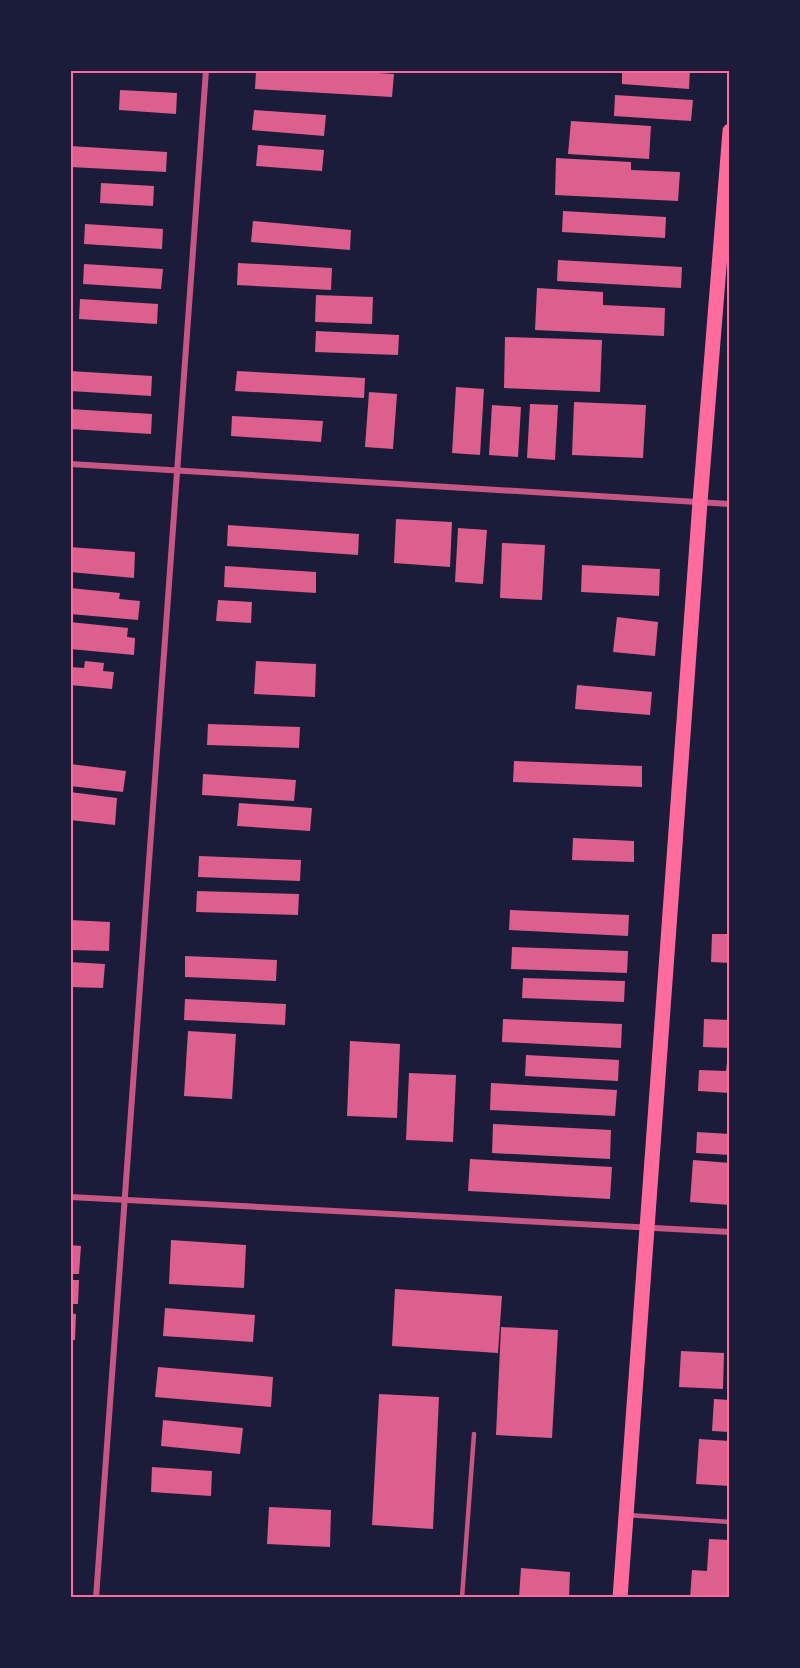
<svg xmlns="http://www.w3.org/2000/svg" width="800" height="1668" font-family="Inter,sans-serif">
  <rect width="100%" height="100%" fill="#1b1b3a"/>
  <g fill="#dd5f8e">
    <polygon points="256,70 331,70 394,74 392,97 255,89"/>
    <polygon points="622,70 690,70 689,89 622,84"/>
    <polygon points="120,90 177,93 176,114 119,110"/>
    <polygon points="615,95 693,100 691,121 614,116"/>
    <polygon points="254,110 326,115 324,136 252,130"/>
    <polygon points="571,121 651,126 649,159 568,154"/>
    <polygon points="258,145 324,150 322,171 256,166"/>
    <polygon points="70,146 167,152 166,172 70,167"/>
    <polygon points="556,158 631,162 631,170 680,172 678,201 555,195"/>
    <polygon points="101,183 154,186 153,206 100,203"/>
    <polygon points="563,211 666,217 665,238 562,232"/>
    <polygon points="253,221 351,230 350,250 251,242"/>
    <polygon points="85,224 163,229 162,249 84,244"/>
    <polygon points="558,260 682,267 681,288 557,281"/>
    <polygon points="238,263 332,268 331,290 237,285"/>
    <polygon points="84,264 163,269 161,289 83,284"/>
    <polygon points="537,288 603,292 603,305 665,308 664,336 535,330"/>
    <polygon points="316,295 373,297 372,324 315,322"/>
    <polygon points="80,299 158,304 157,324 79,319"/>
    <polygon points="316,331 399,335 398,355 315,352"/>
    <polygon points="505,337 602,340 600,392 504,388"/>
    <polygon points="70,371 152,376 151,396 70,391"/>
    <polygon points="237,371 365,378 364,398 235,391"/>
    <polygon points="456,387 484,389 480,455 452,453"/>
    <polygon points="369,392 397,394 393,449 365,447"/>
    <polygon points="574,402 646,405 643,458 572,455"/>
    <polygon points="530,404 558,405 555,460 527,458"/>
    <polygon points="492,405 521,407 518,457 489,455"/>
    <polygon points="70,409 152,414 151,434 70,429"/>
    <polygon points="232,416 323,421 321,442 231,436"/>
    <polygon points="396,519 452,522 450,567 394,563"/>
    <polygon points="228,525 359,534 358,555 227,546"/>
    <polygon points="458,528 487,530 483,584 455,582"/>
    <polygon points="502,543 545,545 542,600 500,598"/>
    <polygon points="70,547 135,552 134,578 70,572"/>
    <polygon points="582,565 660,569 659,596 581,592"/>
    <polygon points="225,566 316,572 316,593 224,587"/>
    <polygon points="70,588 120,593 119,599 140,601 138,620 70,614"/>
    <polygon points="218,600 252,602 251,623 216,621"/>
    <polygon points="617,617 658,622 655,656 613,652"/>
    <polygon points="70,622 128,628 127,637 135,638 134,655 70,649"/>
    <polygon points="85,661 104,663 103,671 114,672 112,689 70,685 70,667 84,668"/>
    <polygon points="256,661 316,664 315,697 254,694"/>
    <polygon points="577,685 652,692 650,715 575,709"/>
    <polygon points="208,724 300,727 299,748 207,745"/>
    <polygon points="514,761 642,766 642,787 513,782"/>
    <polygon points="70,764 126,771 123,792 70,786"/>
    <polygon points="203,774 296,780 294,801 202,795"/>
    <polygon points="70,792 117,798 115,825 70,820"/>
    <polygon points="239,803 312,808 310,831 237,826"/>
    <polygon points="573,838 634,841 634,862 572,860"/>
    <polygon points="199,856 301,860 300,881 198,877"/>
    <polygon points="197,891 299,894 298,915 196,912"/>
    <polygon points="510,910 629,915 628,936 509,930"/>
    <polygon points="70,920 110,922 109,951 70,950"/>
    <polygon points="712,934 730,934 730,963 711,962"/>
    <polygon points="512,947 628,951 627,973 511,969"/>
    <polygon points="185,956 277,960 276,981 185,977"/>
    <polygon points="70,962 105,964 103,988 70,987"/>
    <polygon points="523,978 625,981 624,1002 522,998"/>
    <polygon points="185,999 286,1004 285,1025 184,1020"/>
    <polygon points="503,1019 622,1024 621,1048 502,1042"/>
    <polygon points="704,1019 730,1020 730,1048 703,1047"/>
    <polygon points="188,1031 236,1034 232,1099 184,1096"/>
    <polygon points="350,1041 400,1044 397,1118 347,1116"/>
    <polygon points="526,1055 619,1060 618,1081 525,1076"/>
    <polygon points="727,1062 730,1062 730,1093 698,1091 699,1070 726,1071"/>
    <polygon points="409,1073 456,1075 453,1142 406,1140"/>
    <polygon points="491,1083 617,1090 615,1116 490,1110"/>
    <polygon points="493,1124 611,1130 610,1159 492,1153"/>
    <polygon points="697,1132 730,1134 730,1155 696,1153"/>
    <polygon points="470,1159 612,1167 610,1199 468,1191"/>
    <polygon points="693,1160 730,1163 730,1205 690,1202"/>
    <polygon points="171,1240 246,1245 244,1288 169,1284"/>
    <polygon points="70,1245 81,1246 79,1274 70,1274"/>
    <polygon points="70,1280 79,1280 78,1304 70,1304"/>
    <polygon points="395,1289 502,1296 498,1353 392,1346"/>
    <polygon points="165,1308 255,1315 253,1342 163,1336"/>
    <polygon points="70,1313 76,1314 75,1340 70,1340"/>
    <polygon points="501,1327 558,1330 552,1438 496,1435"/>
    <polygon points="681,1351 724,1353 723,1389 679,1387"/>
    <polygon points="158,1367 273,1377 271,1407 155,1397"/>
    <polygon points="379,1394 439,1397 433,1529 372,1525"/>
    <polygon points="714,1399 730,1400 730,1432 712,1431"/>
    <polygon points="163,1420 243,1428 240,1454 161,1446"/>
    <polygon points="699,1439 730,1441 730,1486 696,1484"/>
    <polygon points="152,1467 212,1471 211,1496 151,1492"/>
    <polygon points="269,1507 331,1510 330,1547 267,1544"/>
    <polygon points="709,1539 730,1540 730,1598 690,1598 692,1570 707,1571"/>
    <polygon points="521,1568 570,1572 569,1598 519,1598"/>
  </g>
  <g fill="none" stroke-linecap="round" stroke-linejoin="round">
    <g stroke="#c65784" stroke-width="4.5">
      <polyline points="627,1515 730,1522"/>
      <polyline points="462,1598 474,1434"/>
    </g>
    <g stroke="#c65784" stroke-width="6">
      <polyline points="70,464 730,504"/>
      <polyline points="70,1197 730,1232"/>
      <polyline points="96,1598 206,70"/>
    </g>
    <polyline stroke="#ff6b9d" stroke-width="15" points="620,1598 700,502 730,131"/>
  </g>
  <rect width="800" height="1668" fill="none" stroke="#1b1b3a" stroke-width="144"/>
  <rect x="72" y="72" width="656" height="1524" fill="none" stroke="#ff6b9d" stroke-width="2"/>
</svg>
